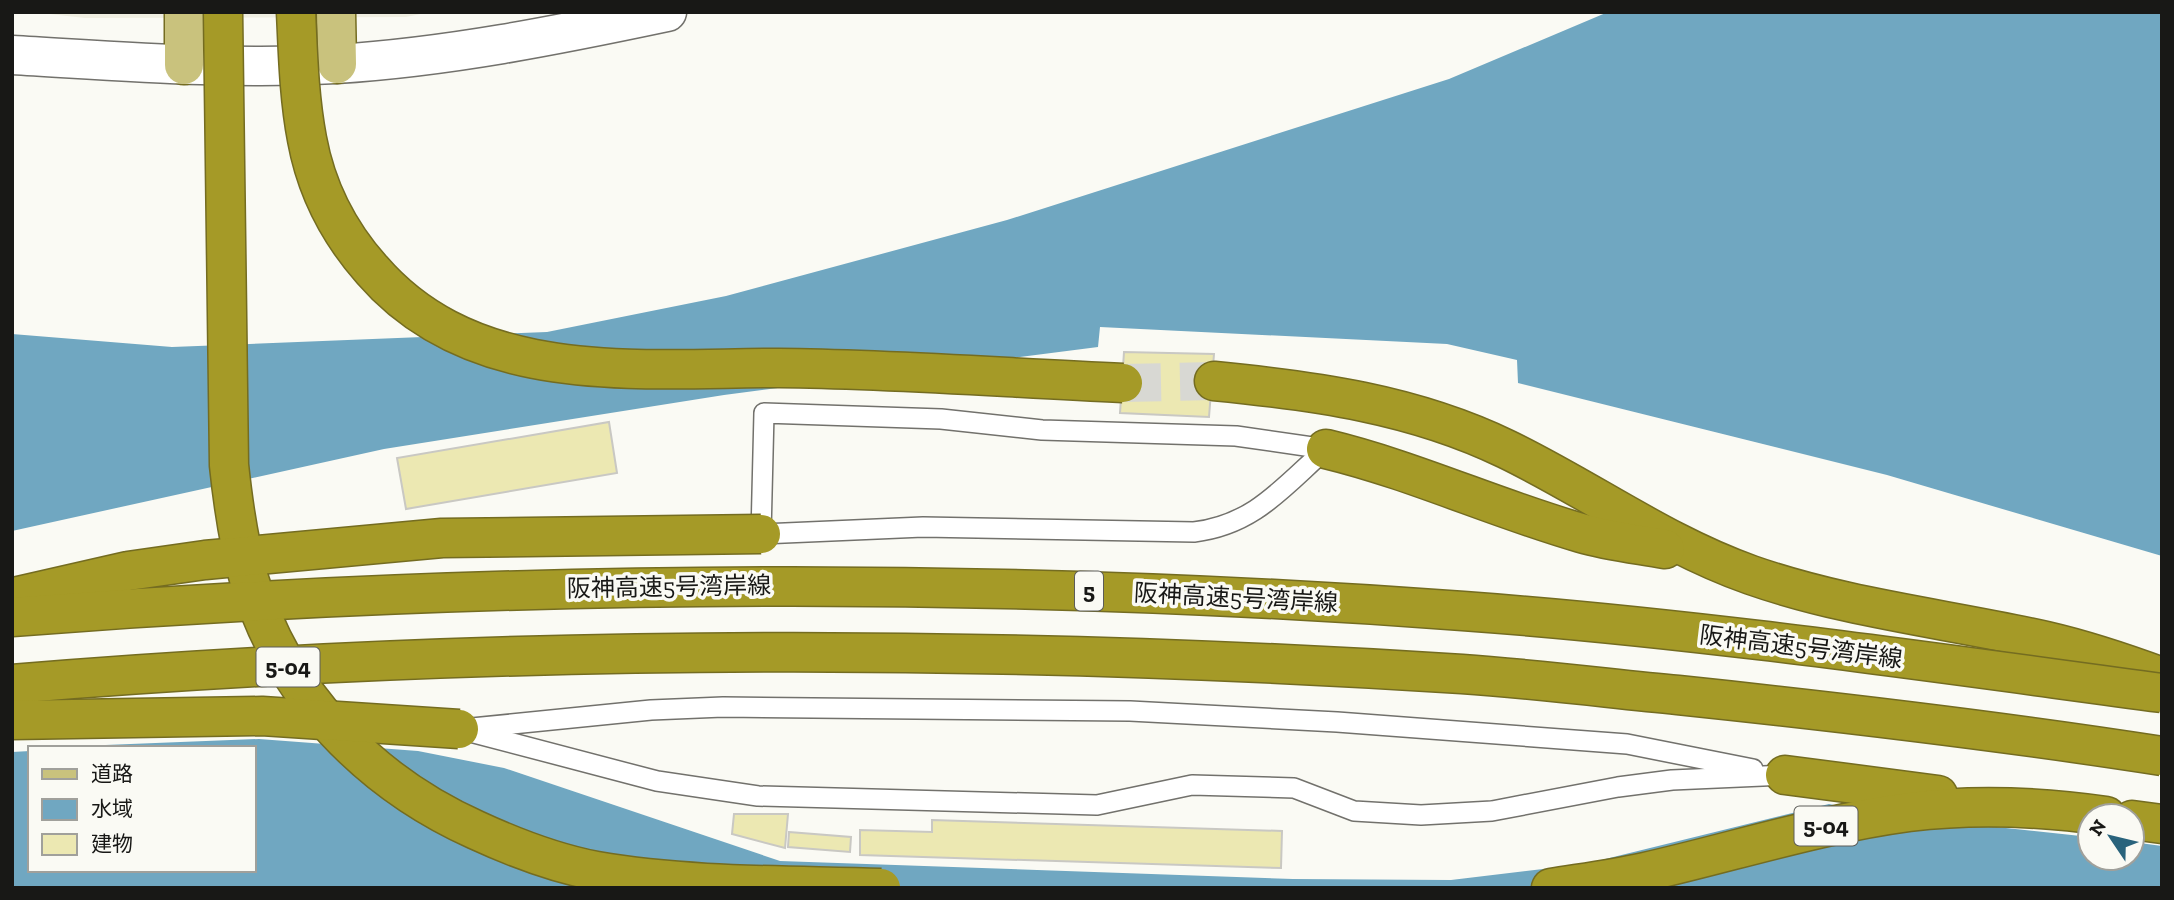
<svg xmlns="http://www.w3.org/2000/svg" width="2174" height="900" font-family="'Zilla Slab','Noto Sans JP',serif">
  <rect width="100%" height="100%" fill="#fafaf4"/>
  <polygon fill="#efeee1" points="32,12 430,12 406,17 85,18"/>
  <path fill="#70a7c1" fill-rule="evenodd" d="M1608,12H2162V888H12V334L172,347L547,332L726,296L1007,220L1449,79ZM30,748H254V870H30ZM2090,816H2132V858H2090Z"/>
  <polygon fill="#fafaf4" points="1100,327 1447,344 1517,360 1518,383 1887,475 2162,556 2162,846 2132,842 2132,816 2090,816 2090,837 1884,815 1829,804 1585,864 1451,880 1293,879 780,861 504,768 418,751 259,739 30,748 30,751 12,752 12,531 384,449 724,395 1098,347"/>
  <g fill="#ece8b2" stroke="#c9c8c3" stroke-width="2">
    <polygon points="1124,352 1214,354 1209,417 1120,413"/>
    <polygon points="609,422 617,473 406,509 397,458"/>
    <polygon points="734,814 788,814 785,848 732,834"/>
    <polygon points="932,820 1282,831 1281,868 860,855 860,830 932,832"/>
    <polygon points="789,832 851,837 850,852 788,847"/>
  </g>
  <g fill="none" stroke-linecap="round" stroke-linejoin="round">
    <polyline stroke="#d8d8d3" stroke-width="38" stroke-dasharray="38 19" stroke-linecap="butt" points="1123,383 1214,381"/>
    <g stroke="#72716c" stroke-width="22">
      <g id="service">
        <path d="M764,413L941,419L1042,430L1236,436L1326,449C1283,487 1254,525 1194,532L923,527L761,534Z"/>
        <polyline points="472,728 651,710 723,707 1130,711 1337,722 1627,744 1753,769"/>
        <polyline points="459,729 657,781 758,796 1097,805 1192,785 1294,788 1354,811 1421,815 1492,811 1618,787 1672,780 1785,775"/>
      </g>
    </g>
    <g stroke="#72716c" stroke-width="41">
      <path id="tertiary" d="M12,55C120,61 228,70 336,64C448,57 558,35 667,12"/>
    </g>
    <g stroke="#746c21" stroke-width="41">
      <g id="primary">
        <polyline points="336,12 337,64"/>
        <polyline points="184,65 184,12"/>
      </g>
    </g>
    <g stroke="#746c21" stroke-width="41">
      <g id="motorway">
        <path d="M1214,381C1315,391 1413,404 1506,449C1589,489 1663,544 1751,575C1845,608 1948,619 2046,641C2085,650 2124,663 2162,677"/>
        <path d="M1326,449C1413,470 1494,508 1581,533C1608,541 1637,544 1665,549"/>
        <polyline points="1785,775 1938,795"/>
        <polyline points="2132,820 2162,824"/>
        <path d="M1551,888C1582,883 1614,879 1645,872C1733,852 1819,824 1909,812C1973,804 2043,807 2106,816"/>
      </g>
    </g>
    <use href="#service" stroke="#fff" stroke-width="19"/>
    <use href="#tertiary" stroke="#fff" stroke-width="38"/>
    <use href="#primary" stroke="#c9c27d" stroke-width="38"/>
    <use href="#motorway" stroke="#a59a27" stroke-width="38"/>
    <g stroke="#746c21" stroke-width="41" stroke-linecap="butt">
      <g id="motorway-bridge">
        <path d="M223,12L229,465C233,503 238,541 249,579C282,693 369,782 476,830C515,848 554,863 596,871C689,887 786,885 881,888"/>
        <path d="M296,12C298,54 299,97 307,139C316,188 339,233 372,270C474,388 637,368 779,368C893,369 1008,378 1123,383"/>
        <polyline points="14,597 128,571 205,560 442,538 761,534"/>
        <path d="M12,617C495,580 979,575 1463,611C1697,628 1929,662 2162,693"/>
        <path d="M12,684C495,644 979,643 1462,674C1534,679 1606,688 1678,695C1840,712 2001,731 2162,756"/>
        <polyline points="12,720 262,716 459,729"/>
      </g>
    </g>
    <use href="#motorway-bridge" stroke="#a59a27" stroke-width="38"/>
  </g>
  <g text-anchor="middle" stroke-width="7" stroke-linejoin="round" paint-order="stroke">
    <g fill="#fafaf4" stroke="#5c5c59" stroke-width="2">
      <rect x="1075" y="571.5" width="28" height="39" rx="5"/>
      <rect x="256.5" y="647.5" width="63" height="39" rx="5"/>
      <rect x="1794.5" y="806.5" width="63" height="39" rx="5"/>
    </g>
    <g font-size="23" font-weight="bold" fill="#181816">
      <text x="1089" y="599">5</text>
      <text x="288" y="675">5-04</text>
      <text x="1826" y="834">5-04</text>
    </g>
    <g font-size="24" fill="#181816" stroke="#fafaf4">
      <text transform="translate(669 587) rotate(-1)" y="8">阪神高速5号湾岸線</text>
      <text transform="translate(1236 598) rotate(3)" y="8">阪神高速5号湾岸線</text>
      <text transform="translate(1801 647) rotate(7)" y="8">阪神高速5号湾岸線</text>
    </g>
  </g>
  <rect width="2174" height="900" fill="none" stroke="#181816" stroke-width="28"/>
  <rect x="28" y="746" width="228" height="126" fill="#fafaf4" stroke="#a0a09b" stroke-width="2"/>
  <rect x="42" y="769" width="35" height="10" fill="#c9c27d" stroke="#a0a09b" stroke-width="2"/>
  <text x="91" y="781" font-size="21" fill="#181816">道路</text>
  <rect x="42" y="799" width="35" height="21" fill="#70a7c1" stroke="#a0a09b" stroke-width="2"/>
  <text x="91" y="816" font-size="21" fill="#181816">水域</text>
  <rect x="42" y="834" width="35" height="21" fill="#ece8b2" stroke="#a0a09b" stroke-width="2"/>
  <text x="91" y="851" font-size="21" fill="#181816">建物</text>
  <g transform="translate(2111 837) rotate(305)"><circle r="33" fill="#fafaf4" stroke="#a0a09b" stroke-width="2"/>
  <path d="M0-5L12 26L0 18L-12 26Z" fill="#29637c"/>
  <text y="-10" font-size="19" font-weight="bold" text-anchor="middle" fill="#181816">N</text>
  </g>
</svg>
